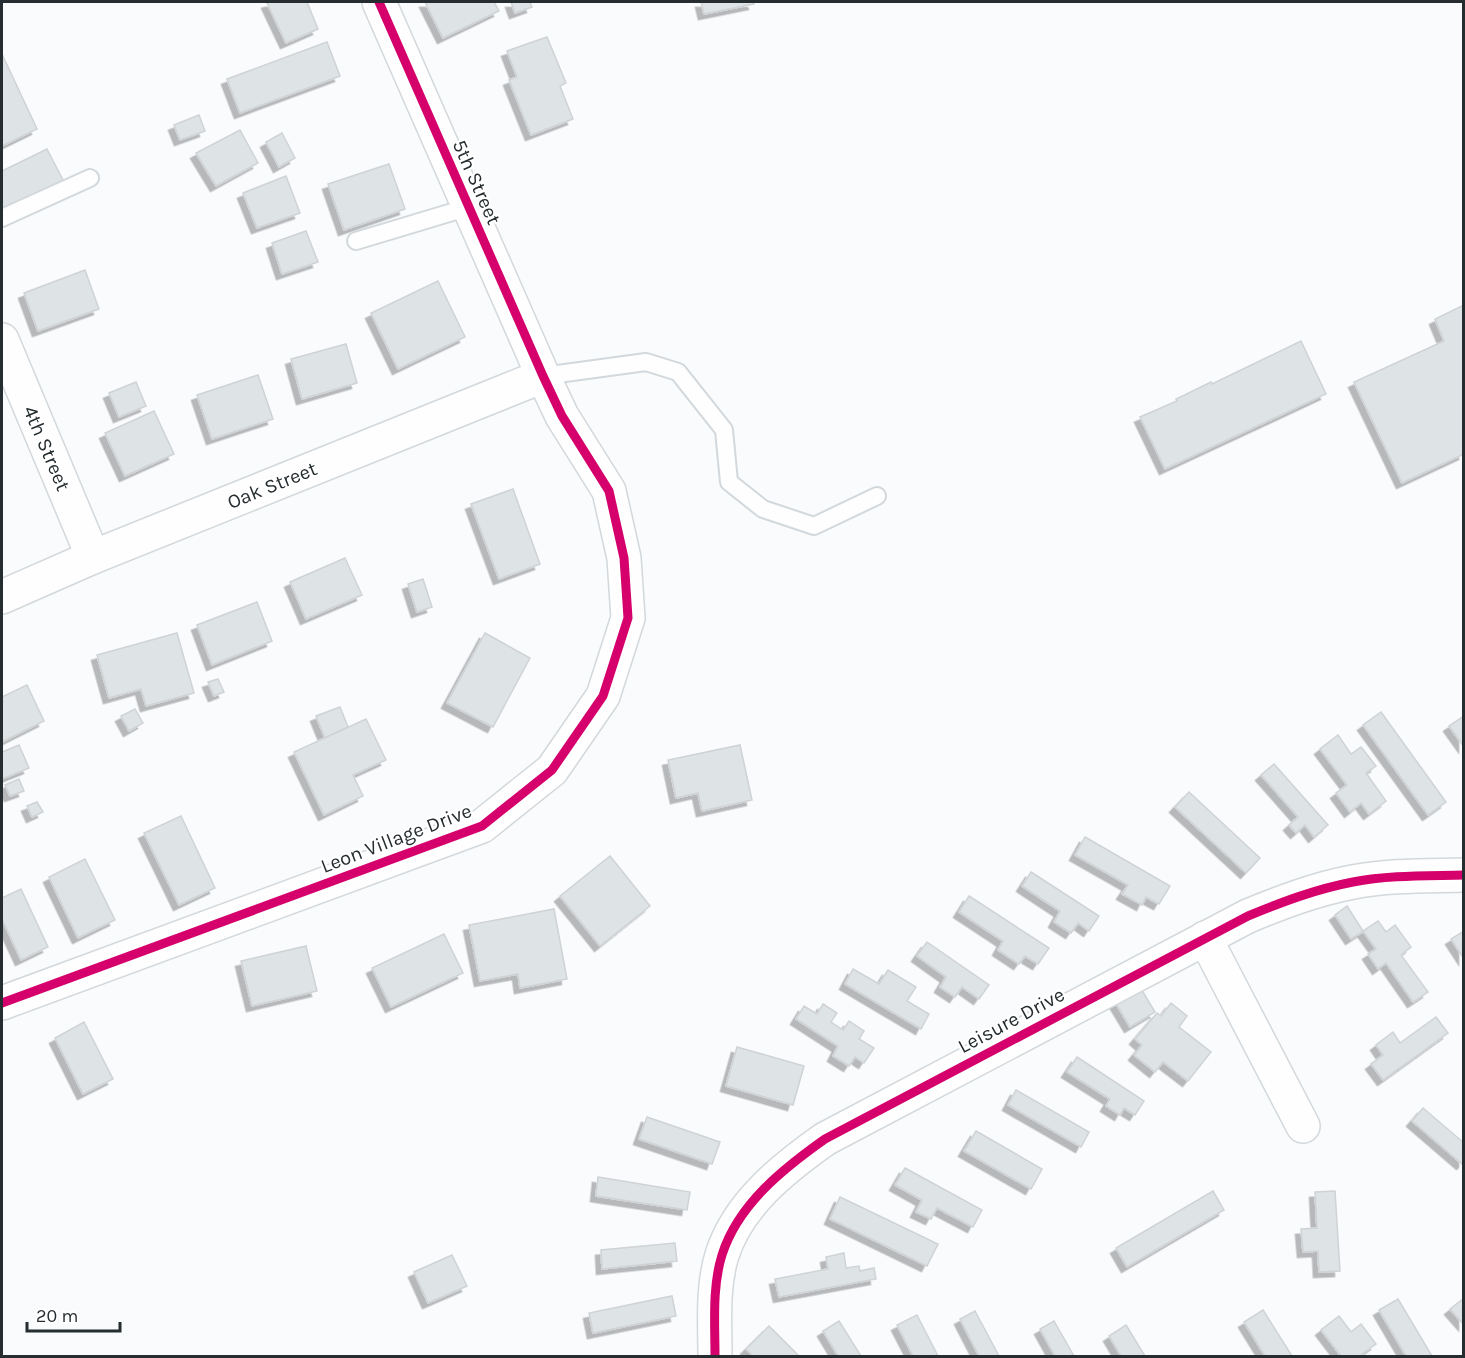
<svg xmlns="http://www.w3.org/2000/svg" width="1465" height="1358" font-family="Karla,sans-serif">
  <defs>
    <filter id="shadow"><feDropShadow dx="-5.5" dy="5.5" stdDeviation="0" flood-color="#0004"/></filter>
  </defs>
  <rect width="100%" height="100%" fill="#f9fbfd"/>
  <g fill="#dee3e5" stroke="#cfd3d6" stroke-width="1.5" filter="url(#shadow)">
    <polygon points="270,2 307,2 318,29 286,43 267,3"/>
    <polygon points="425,2 494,2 499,11 443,38"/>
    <polygon points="511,2 530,2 532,7 515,13"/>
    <polygon points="701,2 753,2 754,4 704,14"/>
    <polygon points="547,37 566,83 560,86 573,119 531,135 509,80 517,77 507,51"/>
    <polygon points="327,42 340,76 240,113 227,79"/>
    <polygon points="2,54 37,129 2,146"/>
    <polygon points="199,115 205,131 180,140 174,125"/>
    <polygon points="240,130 258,163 216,186 196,153"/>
    <polygon points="282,133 295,158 279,167 266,142"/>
    <polygon points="47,149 64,182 2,213 2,171"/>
    <polygon points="389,164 405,209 344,230 328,184"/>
    <polygon points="286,176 300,213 257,228 243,193"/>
    <polygon points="306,231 318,262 282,274 272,243"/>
    <polygon points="85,270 99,309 38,331 24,293"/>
    <polygon points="438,281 465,337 398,369 371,313"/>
    <polygon points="1464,305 1464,454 1402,483 1354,382 1444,341 1435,319"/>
    <polygon points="1301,341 1326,394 1165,469 1140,417 1177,401 1176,399 1211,382 1212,384"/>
    <polygon points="346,344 357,383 302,399 291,359"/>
    <polygon points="258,375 273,419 212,439 197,395"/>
    <polygon points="136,382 146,406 119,417 109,393"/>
    <polygon points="154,411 174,454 125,476 105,433"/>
    <polygon points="513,489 540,564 499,579 471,504"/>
    <polygon points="345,558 362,595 306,619 290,582"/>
    <polygon points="423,579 432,607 417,612 408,584"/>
    <polygon points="257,602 272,641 212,665 197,625"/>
    <polygon points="177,633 194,693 146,706 141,689 109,698 97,655"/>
    <polygon points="485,633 530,658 493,727 447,703"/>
    <polygon points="218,679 224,692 214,696 208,682"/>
    <polygon points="27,685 44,721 2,742 2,697"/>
    <polygon points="340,707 348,727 325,738 316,716"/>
    <polygon points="135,709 143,723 129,731 121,716"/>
    <polygon points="1381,712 1446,802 1428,815 1363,725"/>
    <polygon points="1464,716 1464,747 1449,726"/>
    <polygon points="366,719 386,760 353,775 363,796 324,815 294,752"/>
    <polygon points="1338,735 1351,754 1361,747 1376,766 1366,773 1386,801 1369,814 1361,803 1350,812 1336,793 1347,785 1320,749"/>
    <polygon points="19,745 29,768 2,779 2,752"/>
    <polygon points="740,745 752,800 702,811 698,793 676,798 668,760"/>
    <polygon points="1274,764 1328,825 1314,837 1305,825 1296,833 1289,825 1298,817 1261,775"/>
    <polygon points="19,779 24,791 10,796 5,785"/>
    <polygon points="1189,792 1260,858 1246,873 1175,807"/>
    <polygon points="37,802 43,812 32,817 27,806"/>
    <polygon points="181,816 215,888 179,905 144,833"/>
    <polygon points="1085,837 1170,886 1159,904 1146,897 1142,905 1122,894 1128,885 1075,855"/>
    <polygon points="610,856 650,906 600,946 560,896"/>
    <polygon points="85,859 115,920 78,938 49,877"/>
    <polygon points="1031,872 1099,916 1089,931 1078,923 1071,933 1054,922 1060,911 1022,886"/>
    <polygon points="21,889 48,947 21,960 2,919 2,898"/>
    <polygon points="969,896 1049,948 1038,964 1025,956 1019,964 998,950 1003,941 959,912"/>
    <polygon points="1347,906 1363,931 1351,939 1335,915"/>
    <polygon points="554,909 567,979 520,988 518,974 480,981 469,925"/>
    <polygon points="1378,921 1386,932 1395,925 1411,947 1401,955 1428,992 1413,1002 1386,963 1378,969 1368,954 1376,949 1363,931"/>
    <polygon points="1464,931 1464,959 1451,939"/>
    <polygon points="444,934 463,973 391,1007 372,968"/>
    <polygon points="927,942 989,985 979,999 962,987 955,997 940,987 946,977 917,956"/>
    <polygon points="306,946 317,991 252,1006 241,961"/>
    <polygon points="853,969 879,984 888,970 916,987 907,1001 929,1014 921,1029 845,984"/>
    <polygon points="1140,987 1155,1012 1130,1027 1115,1002"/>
    <polygon points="1171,1003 1187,1016 1179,1027 1211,1052 1188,1081 1163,1062 1155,1072 1134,1055 1142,1045 1135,1039 1157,1013 1161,1016"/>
    <polygon points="823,1004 837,1013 831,1022 843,1030 849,1021 864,1031 859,1039 874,1048 864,1063 855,1057 849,1066 833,1056 838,1046 796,1019 804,1006 817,1014"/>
    <polygon points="1436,1017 1448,1033 1383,1080 1371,1064 1383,1055 1376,1045 1393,1032 1400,1043"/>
    <polygon points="84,1022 113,1079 83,1094 55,1038"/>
    <polygon points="737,1047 804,1066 793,1105 726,1086"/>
    <polygon points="1077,1057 1144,1101 1135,1115 1124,1108 1120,1115 1106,1106 1110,1099 1067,1072"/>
    <polygon points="1016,1090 1089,1132 1081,1147 1008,1105"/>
    <polygon points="1423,1108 1464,1143 1464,1162 1462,1164 1412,1121"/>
    <polygon points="647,1117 720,1142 712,1164 639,1139"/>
    <polygon points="976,1131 1042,1169 1031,1189 964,1151"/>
    <polygon points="905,1168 982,1210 973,1227 937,1208 931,1219 916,1212 922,1200 895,1185"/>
    <polygon points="598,1177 690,1192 687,1210 596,1196"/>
    <polygon points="1213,1191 1224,1210 1127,1267 1116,1248"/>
    <polygon points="1335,1191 1340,1271 1319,1272 1318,1251 1303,1252 1301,1229 1317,1228 1315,1192"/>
    <polygon points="840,1197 938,1244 927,1266 830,1219"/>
    <polygon points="675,1243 677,1261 602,1269 601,1250"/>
    <polygon points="844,1253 846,1268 859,1266 860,1271 874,1268 876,1279 779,1297 775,1279 828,1269 826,1257"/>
    <polygon points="452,1255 467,1286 428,1303 414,1272"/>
    <polygon points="672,1296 676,1316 593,1333 589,1313"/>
    <polygon points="1464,1298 1464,1325 1450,1309"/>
    <polygon points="1398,1299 1432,1356 1406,1356 1379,1310"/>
    <polygon points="1263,1310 1292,1356 1265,1356 1244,1322"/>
    <polygon points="975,1311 999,1356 979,1356 960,1319"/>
    <polygon points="917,1315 938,1356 913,1356 897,1325"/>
    <polygon points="1339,1316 1351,1332 1361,1324 1376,1344 1362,1354 1364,1356 1341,1356 1321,1330"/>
    <polygon points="839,1321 861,1356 838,1356 823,1331"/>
    <polygon points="1054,1321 1074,1356 1055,1356 1040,1329"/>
    <polygon points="1126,1325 1145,1356 1121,1356 1109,1336"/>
    <polygon points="769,1326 799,1356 753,1356 746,1349"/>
  </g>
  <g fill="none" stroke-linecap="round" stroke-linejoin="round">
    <g stroke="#d2d8db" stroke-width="20">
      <g id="service">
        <polyline points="2,218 90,178"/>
        <polyline points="356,241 469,207"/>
        <polyline points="543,376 646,362 678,372 724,430 729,482 763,509 814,526 877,496"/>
      </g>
    </g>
    <g stroke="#d2d8db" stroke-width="36">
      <g id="minor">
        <polyline points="2,340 93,557"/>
        <polyline points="2,597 93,557 543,376"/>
        <polyline points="1205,938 1303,1126"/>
        <polyline points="2,1003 482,826 552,770 603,696 628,618 624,558 609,491 562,416 543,376 379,2"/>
        <path d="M715,1356C715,1323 712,1287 722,1255C738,1204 784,1168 825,1139L1248,916C1282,902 1316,889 1353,882C1389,875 1427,876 1464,875"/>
      </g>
    </g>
    <use href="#service" stroke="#fefeff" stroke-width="16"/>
    <use href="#minor" stroke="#fefeff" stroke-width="33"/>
    <g stroke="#fff" stroke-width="13">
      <g id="cycleway">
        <polyline points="2,1003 482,826 552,770 603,696 628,618 624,558 609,491 562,416 543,376 379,2"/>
        <path d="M715,1356C715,1323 712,1287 722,1255C738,1204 784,1168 825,1139L1248,916C1282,902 1316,889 1353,882C1389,875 1427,876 1464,875"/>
      </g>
    </g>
    <use href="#cycleway" stroke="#d6006c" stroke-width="9"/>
  </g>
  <g text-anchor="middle" stroke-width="4.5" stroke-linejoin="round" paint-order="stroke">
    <g font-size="20" fill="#252d30" stroke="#fff">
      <text transform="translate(477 182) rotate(66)" y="7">5th Street</text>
      <text transform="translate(47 448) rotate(67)" y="7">4th Street</text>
      <text transform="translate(272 485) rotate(-22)" y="7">Oak Street</text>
      <text transform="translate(396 838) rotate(-21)" y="7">Leon Village Drive</text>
      <text transform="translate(1011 1020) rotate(-28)" y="7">Leisure Drive</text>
    </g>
  </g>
  <rect width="1465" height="1358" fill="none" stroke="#252d30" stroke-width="6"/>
  <path d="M27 1322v9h93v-9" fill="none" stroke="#252d30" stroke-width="3"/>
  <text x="36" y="1322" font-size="18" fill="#252d30" stroke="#ffffff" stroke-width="4.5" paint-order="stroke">20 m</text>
</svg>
